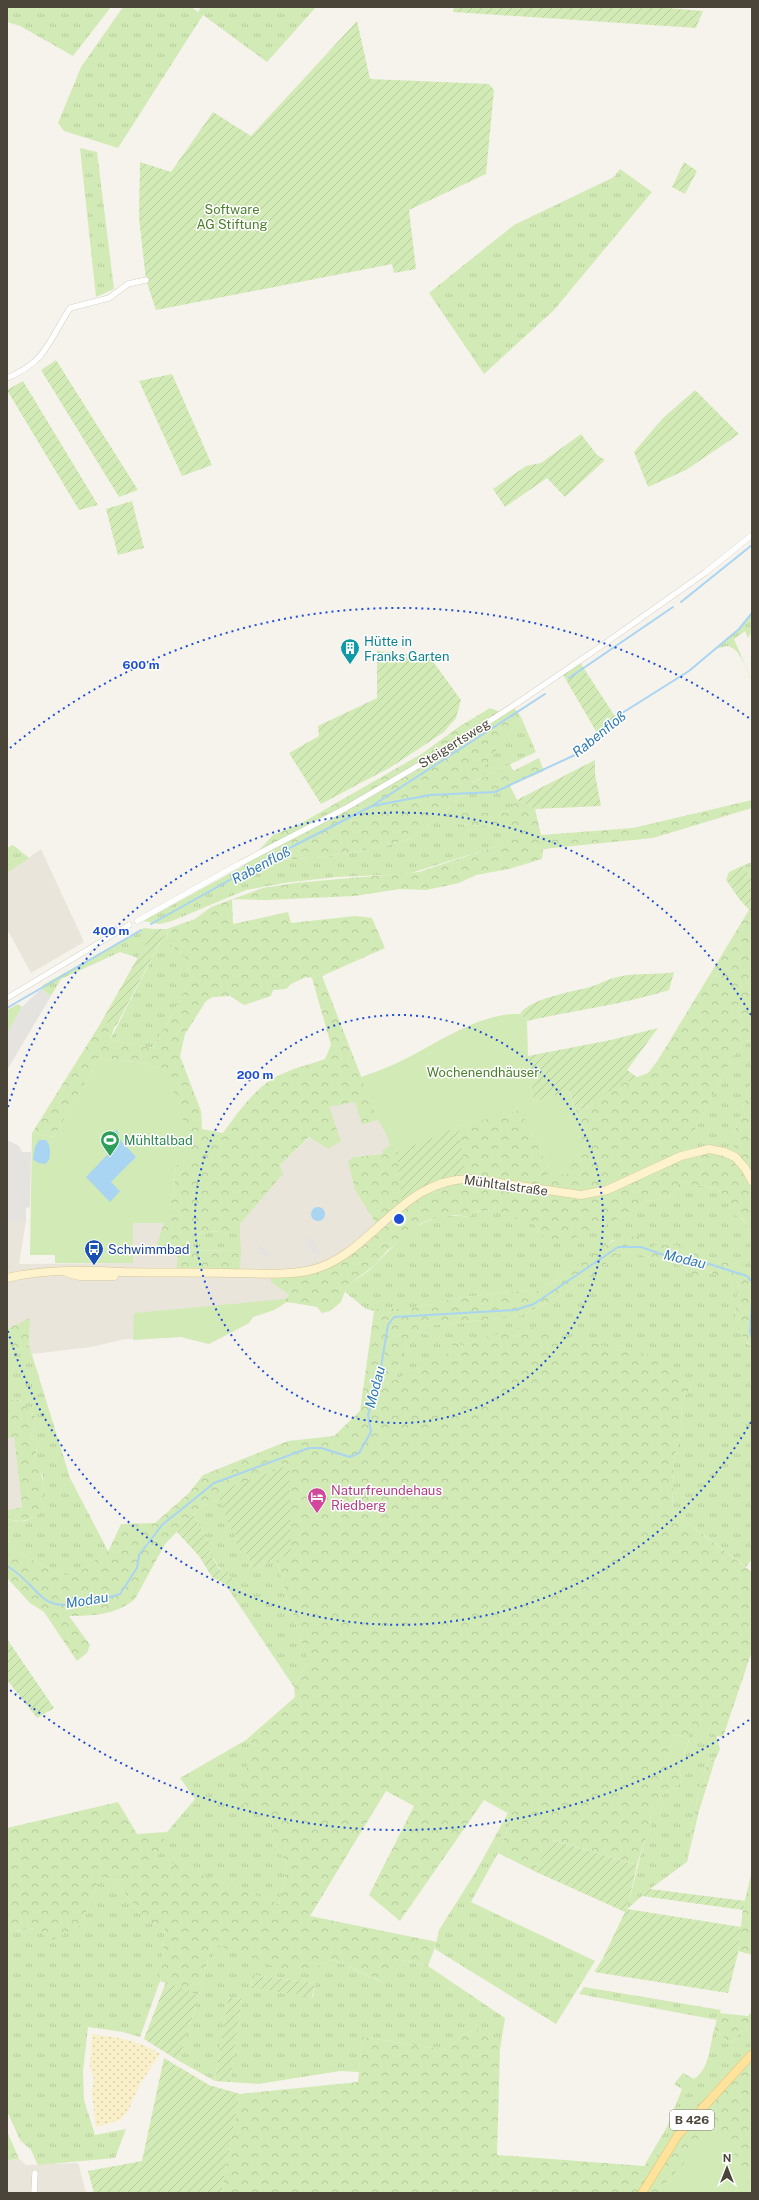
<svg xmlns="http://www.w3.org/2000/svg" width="759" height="2200" font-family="'Public Sans',sans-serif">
  <defs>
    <pattern id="grass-tufts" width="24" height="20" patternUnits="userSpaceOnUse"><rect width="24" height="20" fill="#d2eab5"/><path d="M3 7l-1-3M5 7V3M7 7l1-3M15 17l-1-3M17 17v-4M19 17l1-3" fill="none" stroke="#b6ca9c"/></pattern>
    <pattern id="forest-crowns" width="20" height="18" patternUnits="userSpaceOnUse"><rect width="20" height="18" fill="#d2eab5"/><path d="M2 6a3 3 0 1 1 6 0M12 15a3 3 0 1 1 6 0" fill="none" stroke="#b6ca9c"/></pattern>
    <pattern id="sand-dots" width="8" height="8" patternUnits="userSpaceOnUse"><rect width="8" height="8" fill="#f9efc9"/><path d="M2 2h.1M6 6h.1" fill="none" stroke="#d7cead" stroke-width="1.8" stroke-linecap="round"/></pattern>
    <pattern id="garden-furrows" width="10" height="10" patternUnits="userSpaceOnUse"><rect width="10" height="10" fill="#d2eab5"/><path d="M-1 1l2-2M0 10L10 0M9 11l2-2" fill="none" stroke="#b6ca9c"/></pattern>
  </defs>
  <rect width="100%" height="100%" fill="#f6f3ec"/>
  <g fill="#eae5da">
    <polygon points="41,849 84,942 31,973 7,929 7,873"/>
    <polygon points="355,1101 362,1125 378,1120 391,1143 383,1154 359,1156 355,1190 377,1227 346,1254 271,1282 289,1295 285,1299 287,1302 274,1310 253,1317 249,1323 209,1344 181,1337 126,1339 91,1347 32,1354 29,1345 30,1319 7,1329 7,1221 26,1221 19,1264 132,1263 133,1223 165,1223 155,1250 178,1252 240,1272 240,1224 283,1174 280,1165 310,1137 328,1149 328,1107"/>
    <polygon points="14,1437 22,1507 7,1510 7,1438"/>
    <polygon points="19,2159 26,2165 78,2163 86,2193 7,2193 7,2160"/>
  </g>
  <g fill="url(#grass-tufts)" fill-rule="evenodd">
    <polygon points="7,7 111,7 73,56 20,26 7,22"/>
    <polygon points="123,7 191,7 198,12 201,7 316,7 267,62 203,15 118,148 64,131 58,123 81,67"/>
    <polygon points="80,148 97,152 114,289 96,297"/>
    <polygon points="620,169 652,192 554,310 484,374 429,293 514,225 614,177"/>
    <path d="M752,613V631L748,638L745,631L734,639L752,681C746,670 741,648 727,646L715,649L739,629Z"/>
    <polygon points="521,717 536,752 471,783"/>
    <polygon points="510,786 517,800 506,813 460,813 460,824 507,828 513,841 408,874 336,877 284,883 246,890 172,921 159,924 143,921 242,867 257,855 264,861 325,857 386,846 412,838 454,804 461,793 495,792"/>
    <polygon points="13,845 29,858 7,873 7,848"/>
    <polygon points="752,862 752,878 742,866"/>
    <polygon points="144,928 154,929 138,958 120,952 61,979 51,996 41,989 43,985"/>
    <polygon points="167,929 168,943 190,962 187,969 194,974 153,1048 110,1040"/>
    <polygon points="752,1040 752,1079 734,1134 735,1157 681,1156 732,1058 744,1041"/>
    <path d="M683,1181L692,1185L717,1188C726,1201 748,1223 752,1236C755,1245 752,1260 752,1271L688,1250H653L613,1240C596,1254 578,1267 559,1279C549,1285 540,1288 532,1295L527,1290L448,1299L446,1302L408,1309H366L345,1292L347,1286C356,1279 368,1273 376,1264C405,1235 424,1210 469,1217L474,1212L500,1209L534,1224L544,1237L606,1224L629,1212H634L644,1202L671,1196L680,1183Z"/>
    <polygon points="206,1232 227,1232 240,1235 241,1250 186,1251 185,1246 189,1238"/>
    <polygon points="624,1251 676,1263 687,1271 716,1273 739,1283 735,1314 747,1343 752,1347 752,1559 746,1567 672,1511 674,1460 682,1425 681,1401 692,1385 656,1357 620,1350 476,1340 463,1346 415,1327 520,1316 560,1296"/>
    <polygon points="418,1331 460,1348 392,1381 405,1351"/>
    <path d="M29,1345L70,1478L108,1551L75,1575H65L51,1570L14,1550L7,1539V1519C26,1525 31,1519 46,1508L40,1499L43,1493H48L42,1487L43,1476L34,1463L38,1443L30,1438L36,1417L19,1400H7V1353Z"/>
    <polygon points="220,1498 228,1524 237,1539 235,1540 244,1549 254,1570 276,1558 288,1601 308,1660 294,1687 225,1584 233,1579 221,1570 209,1552 209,1542 193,1515 204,1504 209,1505"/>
    <path d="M687,1723L698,1724L716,1735L720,1749L715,1760L709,1759C696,1793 692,1827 687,1862L650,1889L627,1909L644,1842L650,1831L651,1813L663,1794L683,1782L679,1771L689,1740Z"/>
    <polygon points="246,1740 257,1746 243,1811 273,1818 272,1837 287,1866 279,1904 156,1858 167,1832 195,1799 180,1778"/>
    <polygon points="508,1813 513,1816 498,1853 471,1902 595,1961 556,2024 435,1949 439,1930 475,1873"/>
    <polygon points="100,1877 115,1880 146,1921 165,1929 160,1981 140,2037 123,2032 88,2027 83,2071 84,2100 95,2135 126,2129 115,2158 38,2165 31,2150 20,2140 7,2111 7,1932 35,1928 81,1925"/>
    <path d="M212,1943L250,1957L316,1967L333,1959L381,1982L397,1959L428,1966L505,2018L500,2049L478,2029L461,2035L448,2050L362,2037L359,2072L340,2071L258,2084L230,2082L242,1999L228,1997L215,2081L179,2061L199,1995ZM252,1975L315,1983L313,1997L251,1988Z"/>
    <polygon points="584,1987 721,2010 717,2020 579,1994"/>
    <path d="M752,2025V2054L678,2135L644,2166L667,2127L682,2089L674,2084L683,2073L694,2079C710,2068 709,2048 714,2030L731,2043L742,2031Z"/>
  </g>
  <g fill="url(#forest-crowns)" fill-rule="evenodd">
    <polygon points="513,706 521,717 472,783 510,764 513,771 539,758 544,771 495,792 461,793 454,804 412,838 386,846 325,857 264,861 257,855 248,862 273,835 298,825 423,753 457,728 490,708 503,713"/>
    <path d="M517,800L535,809L541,835L633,828L752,800V808L653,838L543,849L542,859L509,869L476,875L459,883L426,890L400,889L355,896L267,900L232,899L233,924L288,912L291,923L355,916L372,918L385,948L322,976L378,1120L362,1125L355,1102L329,1107L341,1141L328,1149L309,1137L280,1165L283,1174L240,1224V1235C223,1231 199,1228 186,1242V1251L241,1250L240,1273L176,1272L178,1252L155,1250L173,1195L176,1166L164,1069L145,1063L99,1058L54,1137L32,1133L102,1021L138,958L110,1040L153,1048L194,974L187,969L190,962L168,943L167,929L195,919L211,907L263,888L295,883L419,872L512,841L507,828L460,824V813H506ZM306,977L312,978L331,1045L325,1059C312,1064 297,1067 284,1073C257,1084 240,1110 223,1133L202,1129L201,1111L180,1056L185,1034L206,1001L213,997L230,996L244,1005L271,996L273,990L286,989L291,984Z"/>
    <polygon points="749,910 752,913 752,1040 744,1041 732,1058 681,1156 703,1149 734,1157 734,1134 752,1079 752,1235 742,1218 731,1214 731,1207 717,1188 692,1185 683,1181 680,1183 671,1196 644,1202 634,1212 629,1212 606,1225 564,1242 544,1237 534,1224 502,1214 500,1209 474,1212 469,1217 456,1215 431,1219 420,1224 387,1251 375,1265 347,1286 341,1302 330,1311 322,1313 317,1307 287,1302 285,1299 289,1295 271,1282 271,1273 319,1268 377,1226 355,1190 348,1161 354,1157 382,1154 383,1150 391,1144 388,1141 404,1128 458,1127 529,1107 529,1132 541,1141 539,1150 549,1165 548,1169 584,1134 576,1110 594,1106 603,1094 620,1084 648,1073 658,1060"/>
    <path d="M624,1236L639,1237L642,1247L652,1250L654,1245H675L752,1271V1347C729,1327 735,1309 739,1283L710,1272L698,1278L676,1263L624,1251L560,1296L520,1316L416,1327L463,1346L476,1340L526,1326L620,1350L656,1356L692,1385L681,1401L682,1425L674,1460L672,1511L752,1572V1651L723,1737C715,1737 701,1725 688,1723L689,1739L675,1734L663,1764L679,1771L683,1782L663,1794L651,1813L650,1831L644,1842L637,1865L553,1840L534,1871L498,1853L513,1816L484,1800L400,1921L369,1895L414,1806L386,1791L310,1916L437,1942L428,1966L397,1959L382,1982L333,1959L316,1967L283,1970L212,1943L199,1995L160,1981L165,1929L146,1921L115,1880L100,1877L81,1925L50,1941L35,1928L7,1932V1828L118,1802L137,1834L167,1832L157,1858L279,1904L287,1866L272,1837L273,1818L243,1812L248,1757L257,1746L246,1740L295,1697L294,1687L308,1660L288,1601L276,1558L217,1492L220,1498L209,1505L204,1504L165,1544L135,1599C116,1615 93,1616 69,1616L90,1645L87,1653L77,1661L44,1612L30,1603L7,1578V1539L14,1550L51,1570L65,1575H75L109,1550L121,1524L155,1523L189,1493L203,1475L288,1441L334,1436L360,1411L374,1311L366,1309H408L446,1302L448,1299L527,1290L532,1295C540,1287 550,1285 559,1279C580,1266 602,1244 624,1236ZM418,1331L459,1348L392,1381L405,1351Z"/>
    <polygon points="30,1318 29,1345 7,1353 7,1329"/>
    <path d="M7,1400H19L36,1417L30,1438L38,1443L34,1463C41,1471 43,1476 42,1487L48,1493H43L40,1499L46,1508C31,1519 26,1524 7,1519V1510L22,1507L14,1437L7,1438Z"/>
    <path d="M709,1759L715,1760L699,1811L687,1862C692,1827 696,1793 709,1759Z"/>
    <polygon points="752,1871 752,1955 738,1951 743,1908"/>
    <polygon points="752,2011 752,2025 742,2031 731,2043 714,2030 719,2013 748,2016"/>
    <polygon points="478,2029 500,2049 497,2155 644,2166 678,2135 752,2054 752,2193 221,2193 240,2094 358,2082 362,2037 448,2050 461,2035"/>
    <polygon points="7,2131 19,2159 7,2160"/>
  </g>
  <path fill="url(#sand-dots)" d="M92,2034C116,2037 139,2040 160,2054L140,2084L128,2111L120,2120L96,2127L92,2092L94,2079L90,2066Z"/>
  <g fill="#d2eab5">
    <polygon points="18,1004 22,1007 7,1034 7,1010"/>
    <path d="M520,1014L527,1021L528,1056L533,1102L569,1091L584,1134L568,1174L547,1176L549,1165L539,1150L541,1141L529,1132L524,1118L529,1108L458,1127L466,1178L399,1189L398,1161L388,1138L378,1120L361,1077C372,1073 384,1069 395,1064C432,1047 478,1012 520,1014Z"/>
    <polygon points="99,1058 145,1063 164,1069 182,1112 189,1161 176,1166 173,1194 165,1223 133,1223 133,1263 55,1263 55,1255 30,1255 32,1133 54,1137"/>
    <polygon points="285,1299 287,1302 274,1310 253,1317 249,1323 209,1344 181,1337 133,1340 134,1313"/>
    <polygon points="675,1734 689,1739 679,1771 663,1764"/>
    <polygon points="720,2123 721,2133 746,2175 750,2193 657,2193"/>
  </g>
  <g fill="url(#garden-furrows)">
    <polygon points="454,7 655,7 703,11 696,28 453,12"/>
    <polygon points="357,21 370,79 489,84 494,90 486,174 409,210 416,269 394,273 392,264 156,310 146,280 139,218 140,162 171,172 213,112 251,136"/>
    <polygon points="684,162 697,171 685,194 672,187"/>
    <polygon points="56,360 138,490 119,497 41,370"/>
    <polygon points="172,374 212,465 182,476 139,381"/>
    <polygon points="23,381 98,505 79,510 7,390"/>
    <polygon points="695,390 739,434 686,470 648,487 634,452 662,419"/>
    <polygon points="581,434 597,455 605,460 565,497 547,478 505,507 493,489 526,466 541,463"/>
    <polygon points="132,501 144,548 118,555 106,509"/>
    <polygon points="377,651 429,656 461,700 456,718 444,732 391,767 321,804 289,753 319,736 318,726 377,698"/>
    <polygon points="579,661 616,718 597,733 562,673"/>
    <polygon points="595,760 595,774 601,806 535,809 517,800"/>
    <polygon points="742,866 752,878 752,913 740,900 726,880 729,872"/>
    <polygon points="154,929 167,929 116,1026 102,1021"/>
    <path d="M674,972L669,990C622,1005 574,1010 527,1021L520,1014C530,998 572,992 590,987C602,983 610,978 622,976C640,973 657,975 674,972Z"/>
    <path d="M658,1028L627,1070L638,1078C619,1084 606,1090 594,1106L576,1110L569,1091L533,1102L528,1056L611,1040Z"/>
    <polygon points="458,1127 466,1178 446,1181 402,1207 398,1161 395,1153"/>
    <polygon points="289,1465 291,1555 276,1558 254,1570 244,1549 240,1551 235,1540 237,1539 228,1524 217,1492"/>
    <polygon points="193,1515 209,1542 209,1552 220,1570 225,1568 233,1580 225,1584 212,1577 199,1556 177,1532"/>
    <polygon points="7,1639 54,1708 37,1718 7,1680"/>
    <polygon points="552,1840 637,1865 627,1909 741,1927 738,1953 728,1993 594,1972 602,1960 625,1912 534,1871"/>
    <polygon points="650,1889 745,1901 743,1910 642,1896"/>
    <polygon points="252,1975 315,1983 312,1997 251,1988"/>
    <polygon points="166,1982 199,1995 179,2061 144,2039"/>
    <polygon points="228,1997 242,1999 230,2082 215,2081"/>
    <polygon points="164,2058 209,2085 240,2094 221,2193 94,2193 88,2171 142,2161"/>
  </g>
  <g fill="#e5e3e0">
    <polygon points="41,989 51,996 7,1070 7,1034 22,1007"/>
    <polygon points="7,1140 19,1146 22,1152 31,1152 30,1207 26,1208 26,1221 7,1221"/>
    <polygon points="311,1236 321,1255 314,1254 304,1243 307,1238"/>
    <polygon points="261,1245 271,1255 268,1258 262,1254 262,1250 256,1250"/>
  </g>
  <g fill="#a9d4f2">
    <polygon points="117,1130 121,1141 136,1157 111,1182 120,1191 110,1202 86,1177 108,1154 109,1150 103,1136"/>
    <path d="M39,1140H46C51,1145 52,1160 45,1164L38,1163L33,1159L35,1147Z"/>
    <circle cx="318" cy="1214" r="7"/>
  </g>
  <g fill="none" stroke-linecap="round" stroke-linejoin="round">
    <g stroke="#a9d4f2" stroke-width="2">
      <polyline points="681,602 752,545"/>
      <polyline points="569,678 673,607"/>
      <polyline points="375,804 545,694"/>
      <polyline points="151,924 264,861 372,806 430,795 495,792 577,754 595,735 619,715 689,671 739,629 752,613"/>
      <polyline points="7,1008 141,930"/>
      <polyline points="752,1302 750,1332 752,1339"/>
      <path d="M7,1566C43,1587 38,1618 91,1599L97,1601L120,1594L137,1568L139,1555L162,1525L214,1483L309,1448H321L350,1457L359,1453L371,1432L368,1415L380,1373L388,1325L394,1317L515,1310L534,1304L618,1247H641L675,1259L703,1262L747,1276L752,1282"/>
    </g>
    <g stroke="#c2bbae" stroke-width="6">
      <g id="street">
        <path d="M7,378C47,361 48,342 70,308L109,298L128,284L146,280"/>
        <polyline points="137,921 239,864 346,808 428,760 513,706 607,642 706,572 752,535"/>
        <polyline points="7,998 129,925"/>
        <polyline points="34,2193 35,2173"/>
      </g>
    </g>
    <g stroke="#d6c79b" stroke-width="9">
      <g id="secondary">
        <polyline points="68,1273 80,1276 114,1276"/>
        <path d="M7,1278C45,1269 85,1270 124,1272C160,1273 197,1272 233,1273C259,1273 286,1276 311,1270C373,1255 401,1176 473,1179L581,1195L607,1190L681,1156L709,1149L724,1152L735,1157L745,1168L752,1181"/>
      </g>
    </g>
    <g stroke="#e6c16a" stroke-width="9">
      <polyline id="primary" points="642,2193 678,2135 752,2054"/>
    </g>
    <use href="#street" stroke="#fff" stroke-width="5.5"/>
    <use href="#secondary" stroke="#fff3cd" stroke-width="8"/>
    <use href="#primary" stroke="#ffe39c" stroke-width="8"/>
  </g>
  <g fill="none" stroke="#1d4ed8" stroke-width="2" stroke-dasharray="2 4">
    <circle cx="399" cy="1219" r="204"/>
    <path d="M751 1422A407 407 0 0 1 8 1331M8 1107A407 407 0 0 1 751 1015"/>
    <path d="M749 1720A611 611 0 0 1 10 1690M10 748A611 611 0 0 1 749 718"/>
  </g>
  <defs>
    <g id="building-pin" transform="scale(1)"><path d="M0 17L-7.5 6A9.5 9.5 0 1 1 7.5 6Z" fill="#0f9aa8" stroke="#fff"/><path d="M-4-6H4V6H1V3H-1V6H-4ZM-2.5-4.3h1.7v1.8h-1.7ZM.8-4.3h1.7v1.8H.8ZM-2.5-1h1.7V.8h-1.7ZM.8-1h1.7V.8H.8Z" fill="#fff"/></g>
    <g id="stadium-pin" transform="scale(1)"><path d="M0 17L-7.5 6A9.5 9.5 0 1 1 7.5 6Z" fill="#2e9e5b" stroke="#fff"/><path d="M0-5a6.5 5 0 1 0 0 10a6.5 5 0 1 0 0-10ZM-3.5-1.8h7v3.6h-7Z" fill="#fff"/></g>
    <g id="bus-pin" transform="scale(1)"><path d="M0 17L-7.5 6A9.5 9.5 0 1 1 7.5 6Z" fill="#1a4fb4" stroke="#fff"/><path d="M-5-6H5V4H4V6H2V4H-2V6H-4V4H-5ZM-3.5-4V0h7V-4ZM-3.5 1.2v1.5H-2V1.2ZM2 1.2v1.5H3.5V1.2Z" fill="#fff"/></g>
    <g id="hotel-pin" transform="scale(1)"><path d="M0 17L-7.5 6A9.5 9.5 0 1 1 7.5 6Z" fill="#d1479c" stroke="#fff"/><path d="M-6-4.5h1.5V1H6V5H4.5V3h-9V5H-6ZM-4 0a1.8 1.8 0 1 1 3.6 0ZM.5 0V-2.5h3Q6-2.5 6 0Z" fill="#fff"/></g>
  </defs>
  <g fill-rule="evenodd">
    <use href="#building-pin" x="350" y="648"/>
    <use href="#stadium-pin" x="110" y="1140"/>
    <use href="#bus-pin" x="94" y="1249"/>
    <use href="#hotel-pin" x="317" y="1497"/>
  </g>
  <g text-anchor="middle" stroke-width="3" stroke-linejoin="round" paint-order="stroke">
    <rect fill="#fff" stroke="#817c74" stroke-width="1" x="670" y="2110" width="44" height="20" rx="3"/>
    <g font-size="12" font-weight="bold" fill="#4b4439">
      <text x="692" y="2124">B 426</text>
    </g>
    <g font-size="13" fill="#4a7f2a" stroke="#fff">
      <text x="232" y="214">Software<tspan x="232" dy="15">AG Stiftung</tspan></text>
      <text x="483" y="1077">Wochenendhäuser</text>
    </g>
    <g font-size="13" fill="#0d838f" stroke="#fff" text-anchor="start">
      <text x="364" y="646">Hütte in<tspan x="364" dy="15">Franks Garten</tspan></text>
    </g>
    <g font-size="13" fill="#4b4439" stroke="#fff">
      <text transform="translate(454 743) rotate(-32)" y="5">Steigertsweg</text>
      <text transform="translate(506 1185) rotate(8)" y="5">Mühltalstraße</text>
    </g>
    <g font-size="13" fill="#27864d" stroke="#fff" text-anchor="start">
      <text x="124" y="1145">Mühltalbad</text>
    </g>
    <g font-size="13" fill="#164399" stroke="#fff" text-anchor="start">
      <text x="108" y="1254">Schwimmbad</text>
    </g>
    <g font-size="13" fill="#b23c85" stroke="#fff" text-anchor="start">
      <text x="331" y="1495">Naturfreundehaus<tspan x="331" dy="15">Riedberg</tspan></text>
    </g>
    <g font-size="14" font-style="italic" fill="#2e7ab2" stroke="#fff">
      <text transform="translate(599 734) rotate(-39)" y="5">Rabenfloß</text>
      <text transform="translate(261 865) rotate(-28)" y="5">Rabenfloß</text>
      <text transform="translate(685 1259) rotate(13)" y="5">Modau</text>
      <text transform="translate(375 1387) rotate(-75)" y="5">Modau</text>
      <text transform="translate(87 1600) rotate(-9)" y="5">Modau</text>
    </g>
  </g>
  <circle cx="399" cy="1219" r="6" fill="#1d4ed8" stroke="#fff" stroke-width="2"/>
  <g font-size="12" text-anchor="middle" font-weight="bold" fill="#1d4ed8" stroke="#fff" stroke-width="3" stroke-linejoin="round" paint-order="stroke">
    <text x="141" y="669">600 m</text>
    <text x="111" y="935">400 m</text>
    <text x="255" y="1079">200 m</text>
  </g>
  <rect width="759" height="2200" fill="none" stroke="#4b4439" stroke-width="16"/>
  <g transform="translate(727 2168)" stroke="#ffffff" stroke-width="3" paint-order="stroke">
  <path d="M0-3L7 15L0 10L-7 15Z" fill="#4b4439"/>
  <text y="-6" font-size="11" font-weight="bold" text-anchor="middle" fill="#4b4439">N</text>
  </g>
</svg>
